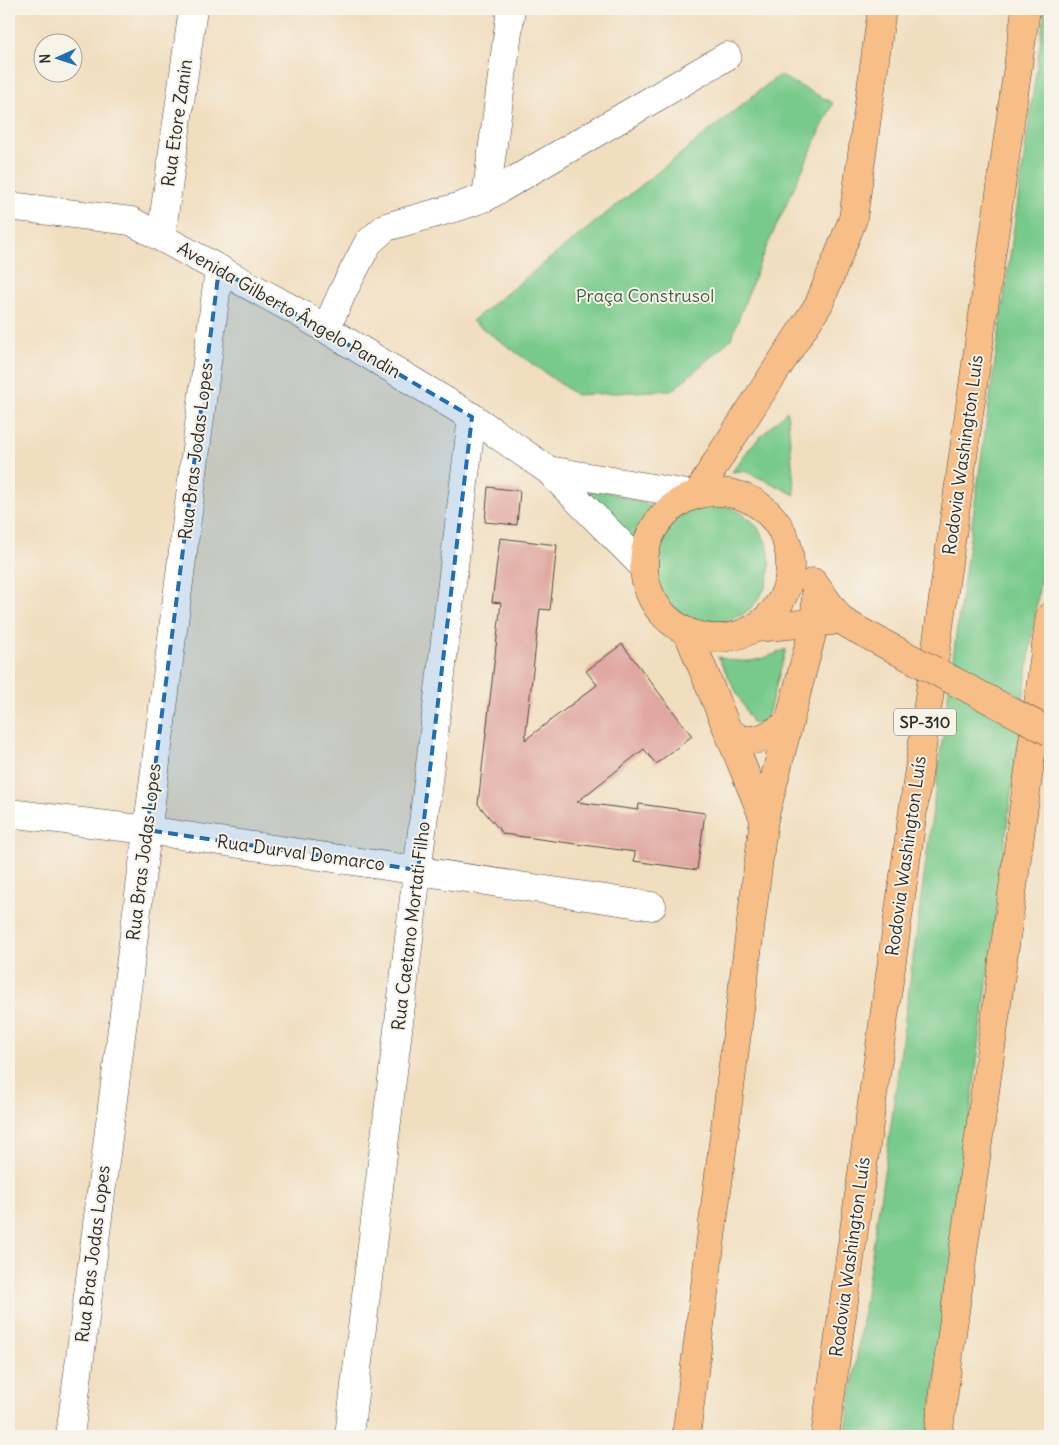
<svg xmlns="http://www.w3.org/2000/svg" width="1059" height="1445" font-family="Delius,sans-serif">
  <rect width="100%" height="100%" fill="#f7f3e8"/>
  <filter id="ink" filterUnits="userSpaceOnUse"><feTurbulence type="fractalNoise" baseFrequency=".02" numOctaves="2"/><feDisplacementMap in="SourceGraphic" scale="10" xChannelSelector="R" yChannelSelector="G"/><feConvolveMatrix kernelMatrix="1 2 1 2 8 2 1 2 1" color-interpolation-filters="sRGB"/></filter>
  <filter id="wash" filterUnits="userSpaceOnUse"><feTurbulence type="fractalNoise" baseFrequency=".0096" numOctaves="4" result="noise"/><feDisplacementMap in="SourceGraphic" scale="20" xChannelSelector="R" yChannelSelector="G"/><feGaussianBlur stdDeviation="1.12" result="paint"/><feColorMatrix in="noise" values="0 0 0 0 0 0 0 0 0 0 0 0 0 0 0 0 0 1.4 0 .05"/><feComposite in="paint" operator="in"/></filter>
  <g filter="url(#wash)">
    <rect width="100%" height="100%" fill="#f1debf"/>
    <g fill="#78ca8b" stroke="#527a5b">
      <polygon points="1045,9 1050,9 1050,512 1024,693 943,1330 927,1436 845,1436 890,1132 955,643"/>
      <polygon points="779,75 833,103 762,257 731,339 673,390 576,395 472,321"/>
      <polygon points="787,411 795,495 769,482 744,471 732,472 752,445"/>
      <polygon points="572,481 653,506 635,532 632,540"/>
      <circle cx="710" cy="564" r="60"/>
      <path d="M786,649L766,722L753,724L718,657C746,665 760,661 786,649Z"/>
    </g>
    <g id="blocks">
      <g fill="#e0a8a0">
        <polygon points="488,487 520,491 517,525 485,522"/>
        <polygon points="500,538 557,545 550,610 540,609 525,740 597,685 586,671 622,644 692,736 656,764 644,749 577,802 638,810 639,804 705,813 697,870 634,861 635,852 503,834 478,804 501,603 492,602"/>
      </g>
    </g>
  </g>
  <g filter="url(#ink)">
    <use href="#blocks" fill-opacity="0" stroke="#494641" stroke-width="1"/>
    <g fill="none" stroke-linecap="round" stroke-linejoin="round">
      <g stroke="#494641" stroke-width="29">
        <g id="minor">
          <polyline points="486,197 727,56"/>
          <polyline points="9,206 131,221 301,314 472,417 548,470 644,567"/>
          <polyline points="161,237 193,9"/>
          <polyline points="326,329 343,291 368,243 386,227 458,207 486,197 511,9"/>
          <polyline points="548,470 693,495"/>
          <polyline points="9,813 147,830 652,906"/>
          <polyline points="70,1436 219,269"/>
          <polyline points="349,1436 472,417"/>
        </g>
      </g>
      <g stroke="#494641" stroke-width="29">
        <g id="major">
          <circle cx="717" cy="565" r="73"/>
          <polyline points="698,493 722,453 819,304 853,219 882,9"/>
          <polyline points="813,582 841,620 856,629"/>
          <polyline points="756,628 832,621"/>
          <polyline points="688,633 764,819"/>
          <path d="M728,731C732,733 738,738 742,739C759,744 776,731 789,723"/>
          <polyline points="686,1436 764,819 815,622 816,587"/>
        </g>
      </g>
      <g stroke="#494641" stroke-width="29">
        <g id="highway">
          <polyline points="825,1436 1026,9"/>
          <polyline points="938,1436 1050,616"/>
        </g>
      </g>
      <use href="#minor" stroke="#fff" stroke-width="28"/>
      <use href="#major" stroke="#f7be87" stroke-width="28"/>
      <use href="#highway" stroke="#f7be87" stroke-width="28"/>
      <g stroke="#494641" stroke-width="29" stroke-linecap="butt">
        <polyline id="major-bridge" points="856,629 1050,732"/>
      </g>
      <use href="#major-bridge" stroke="#f7be87" stroke-width="28"/>
    </g>
  </g>
  <path fill="#1f6fb2" fill-opacity="0.2" stroke="#1f6fb2" stroke-width="4" stroke-dasharray="10 6" stroke-linejoin="round" d="M219,269L472,417L418,870L147,830Z"/>
  <g text-anchor="middle" stroke-width="4" stroke-linejoin="round" paint-order="stroke">
    <rect fill="#f7f3e8" stroke="#686764" stroke-width="1" x="894" y="708.5" width="62" height="27" rx="4"/>
    <g font-size="16" font-weight="bold" fill="#2b2b2b">
      <text x="925" y="728">SP-310</text>
    </g>
    <g font-size="18" fill="#2b2b2b" stroke="#f7f3e8">
      <text transform="translate(177 123) rotate(-82)" y="6">Rua Etore Zanin</text>
      <text transform="translate(289 310) rotate(30)" y="6">Avenida Gilberto Ângelo Pandin</text>
      <text transform="translate(196 451) rotate(-83)" y="6">Rua Bras Jodas Lopes</text>
      <text transform="translate(963 455) rotate(-82)" y="6">Rodovia Washington Luís</text>
      <text transform="translate(144 852) rotate(-83)" y="6">Rua Bras Jodas Lopes</text>
      <text transform="translate(301 853) rotate(8)" y="6">Rua Durval Domarco</text>
      <text transform="translate(906 856) rotate(-82)" y="6">Rodovia Washington Luís</text>
      <text transform="translate(411 926) rotate(-83)" y="6">Rua Caetano Mortati Filho</text>
      <text transform="translate(93 1254) rotate(-83)" y="6">Rua Bras Jodas Lopes</text>
      <text transform="translate(850 1257) rotate(-82)" y="6">Rodovia Washington Luís</text>
    </g>
    <g font-size="18" fill="#425b48" stroke="#f7f3e8">
      <text x="645" y="302">Praça Construsol</text>
    </g>
  </g>
  <rect width="1059" height="1445" fill="none" stroke="#f7f3e8" stroke-width="30"/>
  <g transform="translate(58 58) rotate(267)"><circle r="24" fill="#f7f3e8" stroke="#a5a39c"/>
  <path d="M0-4L9 19L0 12L-9 19Z" fill="#1f6fb2"/>
  <text y="-8" font-size="14" font-weight="bold" text-anchor="middle" fill="#2b2b2b">N</text>
  </g>
</svg>
